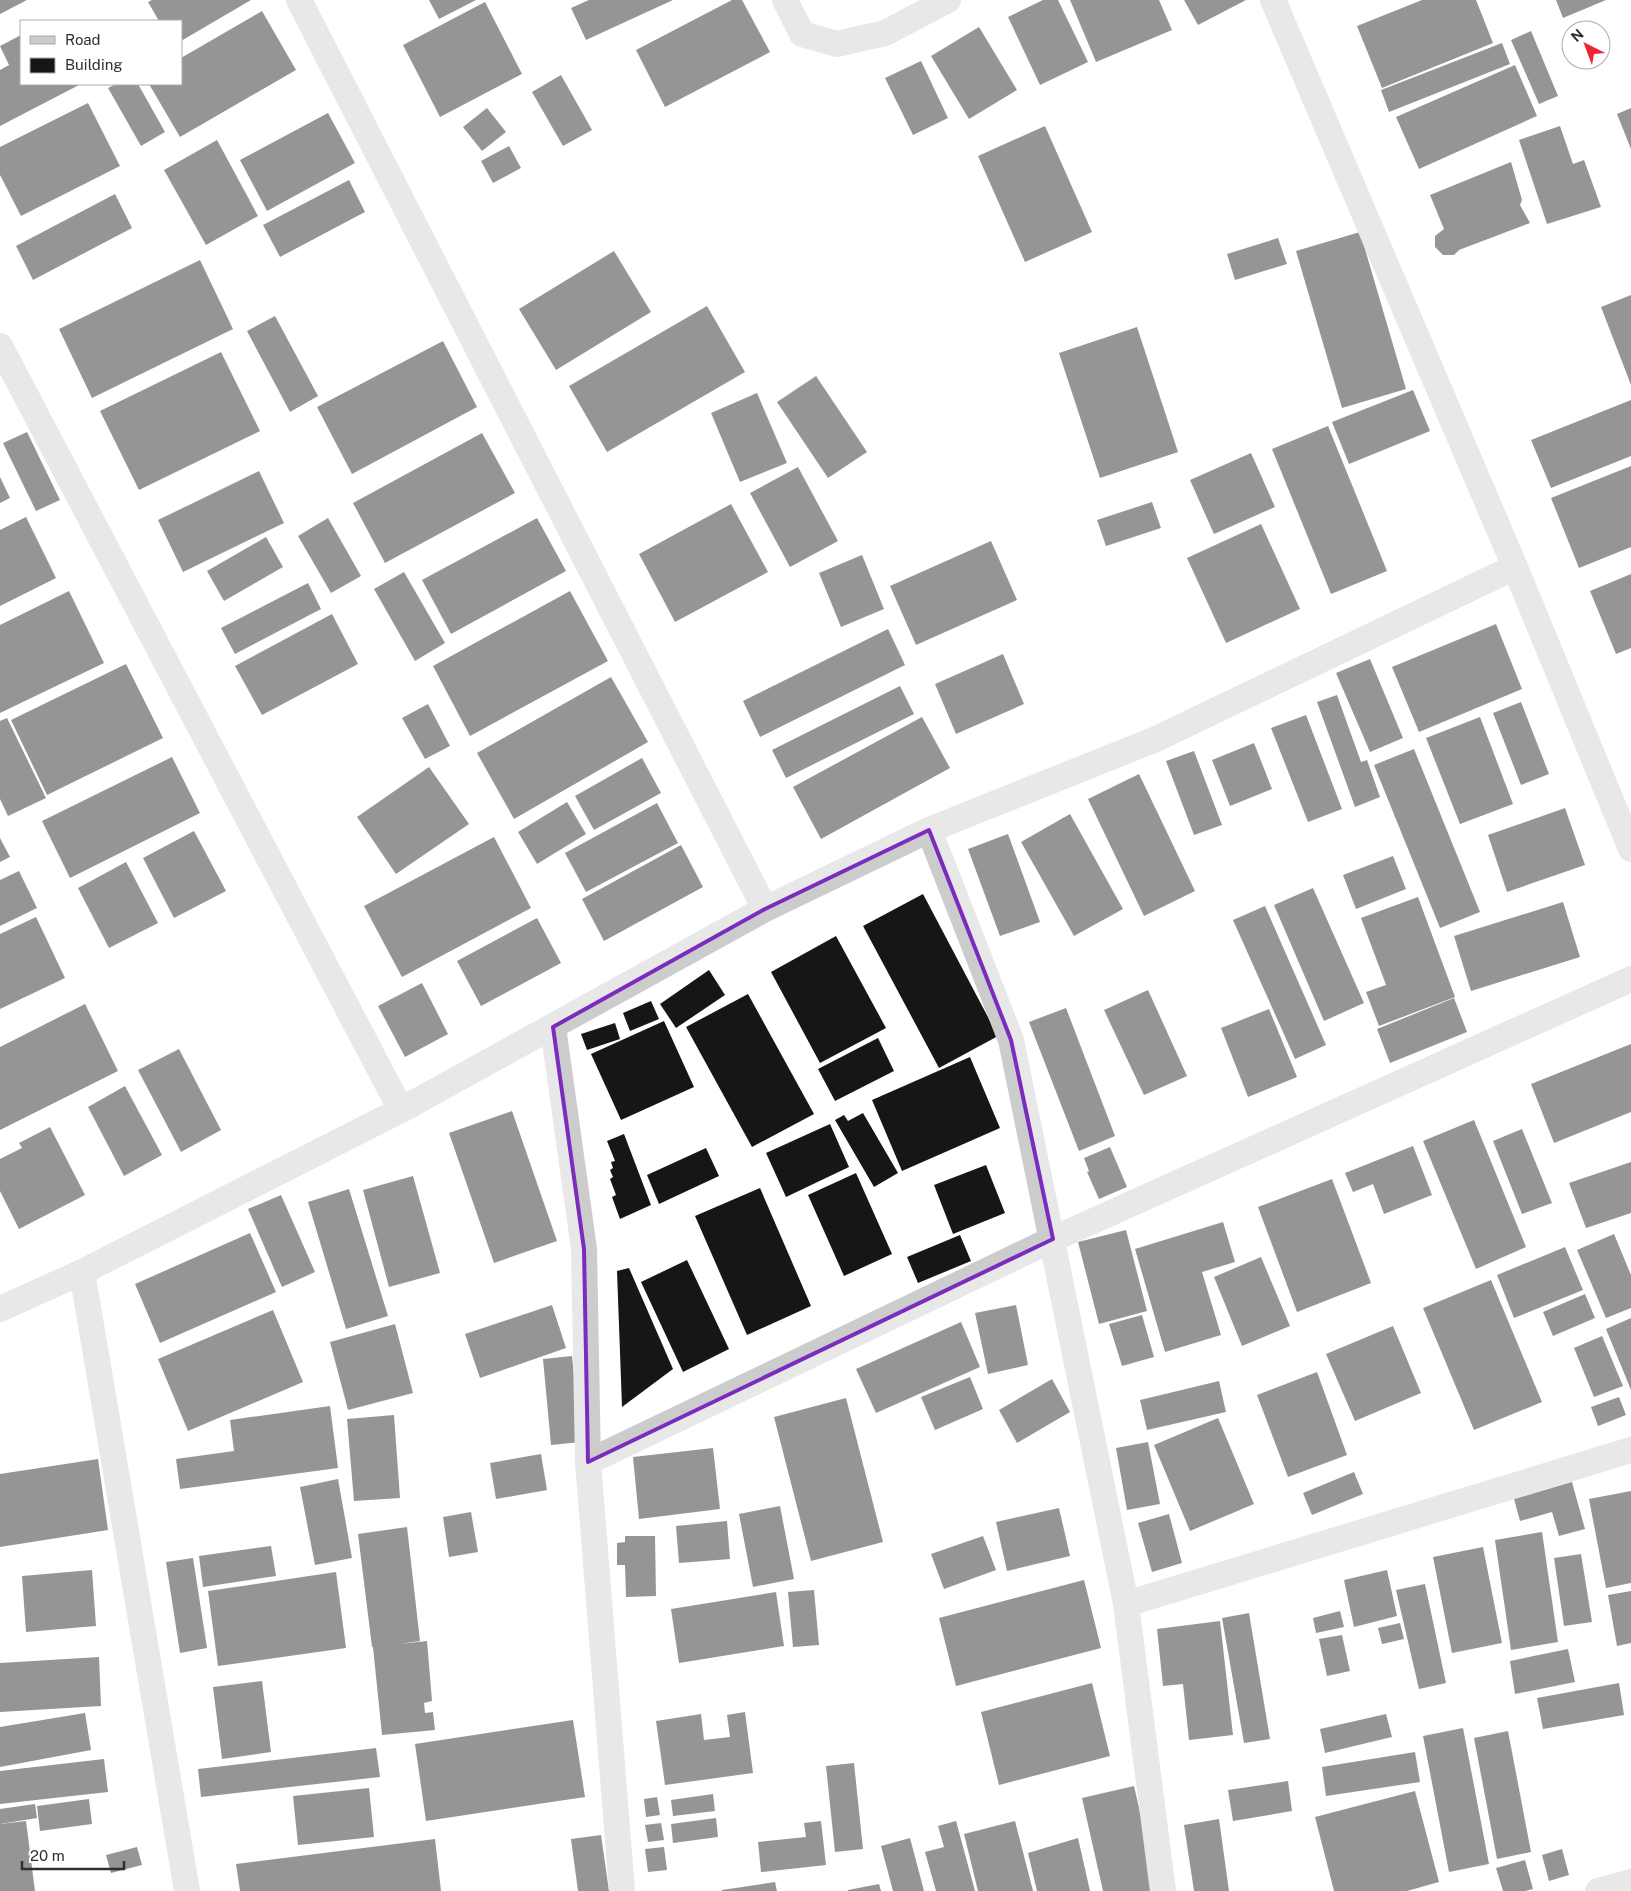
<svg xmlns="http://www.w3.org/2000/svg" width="1631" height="1891" font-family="'Public Sans',sans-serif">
  <rect width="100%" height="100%" fill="#fff"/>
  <g fill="#161616">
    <polygon points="0,0 27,0 0,14"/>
    <polygon points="152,0 251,0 181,41 181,21 159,21 148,2"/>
    <polygon points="429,0 476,0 439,19"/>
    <polygon points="589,0 673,0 586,40 571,8"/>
    <polygon points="732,0 742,0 770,52 665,107 636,50"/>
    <polygon points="1043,0 1058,0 1088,62 1040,85 1008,17"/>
    <polygon points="1070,0 1159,0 1172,30 1096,62"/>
    <polygon points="1184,0 1246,0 1198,25"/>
    <polygon points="1422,0 1476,0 1493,43 1382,88 1357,26"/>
    <polygon points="1556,0 1606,0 1563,18"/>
    <polygon points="485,2 522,74 440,117 403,45"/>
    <polygon points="262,11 296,70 180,137 149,84 181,84 181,58"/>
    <polygon points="979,27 1017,90 969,119 931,56"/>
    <polygon points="1531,31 1558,96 1539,104 1511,40"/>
    <polygon points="21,35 21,84 81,84 0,126 0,70 9,65 0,46"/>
    <polygon points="1502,43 1510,64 1389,112 1381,90"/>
    <polygon points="921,61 948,118 913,135 885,78"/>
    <polygon points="1515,65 1537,116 1419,169 1396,117"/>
    <polygon points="561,75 592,130 563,146 532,92"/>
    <polygon points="116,84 138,84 165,132 141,146 108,88"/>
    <polygon points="88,103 120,166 21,216 0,175 0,147"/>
    <polygon points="487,108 506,132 482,151 463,127"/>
    <polygon points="1631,108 1631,149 1617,114"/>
    <polygon points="328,113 355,163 267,211 240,160"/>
    <polygon points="1045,126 1092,232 1025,262 978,156"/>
    <polygon points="1560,126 1573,164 1584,160 1601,207 1547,224 1519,140"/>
    <polygon points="217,140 258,216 206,245 164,170"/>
    <polygon points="509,146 521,168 493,183 481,161"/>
    <polygon points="1511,162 1522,200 1520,205 1530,223 1459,250 1454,255 1443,255 1435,247 1435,236 1444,229 1430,195"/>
    <polygon points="349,180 365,212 280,257 263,225"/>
    <polygon points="115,194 132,228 33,280 16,246"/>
    <polygon points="1360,232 1406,389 1342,408 1296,251"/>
    <polygon points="1278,238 1287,264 1235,280 1227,254"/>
    <polygon points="614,251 651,312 556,370 519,309"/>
    <polygon points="200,260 233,329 92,398 59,329"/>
    <polygon points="1631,295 1631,385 1601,307"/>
    <polygon points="707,306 745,372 607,452 569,386"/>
    <polygon points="275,316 318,396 290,412 247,331"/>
    <polygon points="1137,327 1178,452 1100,478 1059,353"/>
    <polygon points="443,341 477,407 352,474 317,407"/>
    <polygon points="221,352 260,431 139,490 100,411"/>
    <polygon points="816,376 867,452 828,478 777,402"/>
    <polygon points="1413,390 1430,431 1349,464 1332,422"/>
    <polygon points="757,393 787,463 740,482 711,413"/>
    <polygon points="1631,400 1631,456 1551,488 1531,440"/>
    <polygon points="1328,426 1387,571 1331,594 1272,449"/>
    <polygon points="27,432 60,500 36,511 3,443"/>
    <polygon points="482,433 515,493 385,563 353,503"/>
    <polygon points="1251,453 1275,507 1214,534 1190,480"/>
    <polygon points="1631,466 1631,547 1579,568 1551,498"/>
    <polygon points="798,467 838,541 790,567 750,493"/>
    <polygon points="259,471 284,523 183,572 158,520"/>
    <polygon points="0,477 10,498 0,503"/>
    <polygon points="1152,502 1161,528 1106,546 1097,520"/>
    <polygon points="731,504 768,572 675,622 639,554"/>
    <polygon points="26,517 56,578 0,606 0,530"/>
    <polygon points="328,518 361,576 331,593 298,536"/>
    <polygon points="537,518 566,571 451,634 422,580"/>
    <polygon points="1261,524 1300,609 1226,643 1187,558"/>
    <polygon points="266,537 283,567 224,601 207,571"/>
    <polygon points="991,541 1017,600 916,645 890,586"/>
    <polygon points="862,555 884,609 841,627 819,573"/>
    <polygon points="404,572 445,643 415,661 374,589"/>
    <polygon points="1631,574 1631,648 1616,654 1590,591"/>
    <polygon points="308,583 321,609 235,654 221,628"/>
    <polygon points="69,591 104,663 0,713 0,625"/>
    <polygon points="570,591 608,661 470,736 433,666"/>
    <polygon points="332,614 358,664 262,715 235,666"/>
    <polygon points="1496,624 1522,689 1419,732 1392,667"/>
    <polygon points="888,629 905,665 760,737 743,701"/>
    <polygon points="1003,654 1024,704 956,734 935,684"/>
    <polygon points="1370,659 1403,738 1370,752 1336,673"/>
    <polygon points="126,664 163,738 47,795 11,720"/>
    <polygon points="611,677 648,742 514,819 477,753"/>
    <polygon points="900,686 914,714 786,778 772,750"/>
    <polygon points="1337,695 1361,762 1367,760 1380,797 1355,807 1317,702"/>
    <polygon points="1521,702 1549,774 1521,785 1493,713"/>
    <polygon points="428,704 450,746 425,759 402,718"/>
    <polygon points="1306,715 1342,809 1308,822 1271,728"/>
    <polygon points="922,717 950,768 821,839 793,787"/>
    <polygon points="1480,717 1513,804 1460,824 1426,738"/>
    <polygon points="7,718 46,798 8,816 0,799 0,721"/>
    <polygon points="1254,743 1272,789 1230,806 1212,760"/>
    <polygon points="1414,749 1480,912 1440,928 1374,765"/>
    <polygon points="1194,751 1222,825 1194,835 1166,761"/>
    <polygon points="172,757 200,813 70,878 42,821"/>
    <polygon points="642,758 661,793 594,830 575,796"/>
    <polygon points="429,767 469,824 396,874 357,817"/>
    <polygon points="1139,774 1195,891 1144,916 1088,799"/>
    <polygon points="567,802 586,834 537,864 518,832"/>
    <polygon points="657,803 678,843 586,892 565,853"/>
    <polygon points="1565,808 1585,865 1507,892 1488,835"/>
    <polygon points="1070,814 1123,909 1074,936 1021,842"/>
    <polygon points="194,831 226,891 174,918 143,858"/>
    <polygon points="1008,834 1040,922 1000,936 968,849"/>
    <polygon points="494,837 531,908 402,977 364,906"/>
    <polygon points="0,838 10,857 0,862"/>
    <polygon points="681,845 703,887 604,941 582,899"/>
    <polygon points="1393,856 1406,889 1356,909 1343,875"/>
    <polygon points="126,862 158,923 109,948 78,888"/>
    <polygon points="19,871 37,908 0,926 0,880"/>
    <polygon points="1313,888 1364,1003 1324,1021 1274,905"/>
    <polygon points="923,894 998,1036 939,1068 863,926"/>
    <polygon points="1418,897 1455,997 1379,1026 1366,992 1386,985 1361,918"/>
    <polygon points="1563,902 1580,957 1471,991 1454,936"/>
    <polygon points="1265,906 1326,1045 1295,1059 1233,920"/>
    <polygon points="36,917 65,978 0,1009 0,934"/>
    <polygon points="537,918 561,963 481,1006 457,961"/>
    <polygon points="836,936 886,1028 820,1063 771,972"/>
    <polygon points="709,970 725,995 676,1028 660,1004"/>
    <polygon points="422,983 448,1034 405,1057 378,1006"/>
    <polygon points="1148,990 1187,1076 1144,1095 1104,1010"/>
    <polygon points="748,994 814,1114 752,1147 686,1027"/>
    <polygon points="1454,998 1467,1032 1390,1063 1377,1029"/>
    <polygon points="651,1001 659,1019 630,1031 623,1013"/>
    <polygon points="85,1004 118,1071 0,1130 0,1047"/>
    <polygon points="1066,1008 1115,1136 1079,1151 1029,1022"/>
    <polygon points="1269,1009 1297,1077 1248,1097 1221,1028"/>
    <polygon points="664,1021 694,1087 621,1120 591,1054"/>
    <polygon points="615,1023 620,1039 587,1050 581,1034"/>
    <polygon points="878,1038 894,1071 835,1101 818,1069"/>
    <polygon points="1631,1044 1631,1112 1554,1143 1531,1084"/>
    <polygon points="179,1049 221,1130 181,1152 138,1070"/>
    <polygon points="970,1057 1000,1128 902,1171 872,1100"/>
    <polygon points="125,1086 162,1155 124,1176 88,1107"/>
    <polygon points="512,1111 557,1241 494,1263 449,1133"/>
    <polygon points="863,1113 898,1173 874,1187 835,1120 844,1115 848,1121"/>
    <polygon points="1474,1120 1526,1247 1476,1269 1423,1141"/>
    <polygon points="830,1124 849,1167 786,1197 766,1153"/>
    <polygon points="50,1127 85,1195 19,1229 0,1191 0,1159 22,1148 19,1143"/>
    <polygon points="1522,1129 1552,1203 1522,1214 1493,1141"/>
    <polygon points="624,1134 651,1205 620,1219 612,1197 616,1195 610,1179 613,1177 610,1170 613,1168 611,1162 615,1161 607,1141"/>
    <polygon points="1413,1146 1432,1195 1384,1214 1373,1184 1353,1192 1345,1173"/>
    <polygon points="1110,1147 1127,1187 1099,1199 1087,1172 1089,1171 1084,1158"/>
    <polygon points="706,1148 719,1176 659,1204 647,1175"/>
    <polygon points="1631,1162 1631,1213 1586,1228 1569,1183"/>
    <polygon points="986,1165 1005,1213 953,1234 934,1185"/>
    <polygon points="856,1173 892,1254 844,1276 808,1195"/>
    <polygon points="413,1176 440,1273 389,1287 363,1190"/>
    <polygon points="1332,1179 1371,1283 1297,1312 1258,1207"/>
    <polygon points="760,1188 811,1306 747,1335 695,1216"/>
    <polygon points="349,1189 388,1316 346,1329 308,1202"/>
    <polygon points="281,1195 315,1272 282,1287 248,1209"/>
    <polygon points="1223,1222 1235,1262 1202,1272 1221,1335 1165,1352 1135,1249"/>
    <polygon points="1126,1230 1147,1311 1099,1324 1078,1242"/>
    <polygon points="250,1233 276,1292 160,1343 135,1284"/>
    <polygon points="1614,1234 1631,1275 1631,1308 1606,1318 1577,1250"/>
    <polygon points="960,1235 971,1261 918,1283 907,1257"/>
    <polygon points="1565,1247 1583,1290 1514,1318 1497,1275"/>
    <polygon points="1261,1257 1290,1326 1242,1346 1214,1277"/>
    <polygon points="687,1260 729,1349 683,1372 641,1282"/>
    <polygon points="629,1268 673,1369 622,1407 617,1271"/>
    <polygon points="1491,1280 1542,1402 1474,1430 1423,1308"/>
    <polygon points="1585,1294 1595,1318 1553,1336 1543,1312"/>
    <polygon points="552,1305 566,1348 480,1378 465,1334"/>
    <polygon points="1016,1305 1028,1365 988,1374 975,1313"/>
    <polygon points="273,1310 303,1382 188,1431 158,1359"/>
    <polygon points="1142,1315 1154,1357 1122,1366 1109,1324"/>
    <polygon points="1631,1318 1631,1390 1606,1329"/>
    <polygon points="961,1322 980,1367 876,1413 856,1369"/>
    <polygon points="395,1324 413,1393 348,1410 330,1342"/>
    <polygon points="1393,1326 1421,1393 1355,1421 1326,1354"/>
    <polygon points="1602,1336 1623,1386 1594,1397 1574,1348"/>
    <polygon points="572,1356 581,1442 551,1445 543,1359"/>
    <polygon points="1317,1372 1347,1455 1288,1477 1257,1395"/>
    <polygon points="970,1377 983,1409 935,1430 921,1397"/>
    <polygon points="1052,1379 1070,1412 1017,1443 999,1410"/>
    <polygon points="1219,1381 1226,1412 1147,1430 1140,1400"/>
    <polygon points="1619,1397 1626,1415 1598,1426 1591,1407"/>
    <polygon points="846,1398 883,1542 811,1561 774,1417"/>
    <polygon points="330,1406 338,1468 180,1489 176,1459 234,1451 230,1420"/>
    <polygon points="394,1415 400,1498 354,1501 347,1419"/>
    <polygon points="1218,1418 1254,1504 1190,1531 1154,1445"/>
    <polygon points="1148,1442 1160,1504 1127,1510 1116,1448"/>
    <polygon points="713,1448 720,1509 639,1519 633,1457"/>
    <polygon points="541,1454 547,1490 496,1499 490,1463"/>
    <polygon points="98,1459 108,1530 0,1547 0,1474"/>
    <polygon points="1354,1472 1363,1494 1312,1515 1303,1493"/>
    <polygon points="338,1479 352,1558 315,1565 300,1487"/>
    <polygon points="1572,1482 1585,1529 1559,1536 1552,1512 1520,1521 1514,1499"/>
    <polygon points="1631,1491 1631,1583 1606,1588 1589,1499"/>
    <polygon points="780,1506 794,1579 753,1587 739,1514"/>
    <polygon points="1059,1508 1070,1556 1007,1571 996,1522"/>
    <polygon points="471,1512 478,1552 449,1557 443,1517"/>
    <polygon points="1169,1514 1182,1563 1152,1572 1138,1523"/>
    <polygon points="727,1521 730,1559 679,1563 676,1526"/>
    <polygon points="407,1527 420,1641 399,1644 427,1641 432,1701 424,1703 425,1713 433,1712 435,1730 382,1735 373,1647 372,1647 358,1534"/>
    <polygon points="1542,1532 1558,1642 1511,1650 1495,1540"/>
    <polygon points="625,1536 655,1536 656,1596 626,1597 625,1565 617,1565 617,1543 625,1542"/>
    <polygon points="983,1536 996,1570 944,1589 931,1554"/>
    <polygon points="271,1546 276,1576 203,1587 199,1556"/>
    <polygon points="1483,1547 1502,1643 1452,1653 1433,1557"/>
    <polygon points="1581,1554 1592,1622 1564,1626 1554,1558"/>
    <polygon points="193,1558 207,1648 180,1653 166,1562"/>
    <polygon points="92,1570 96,1626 26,1632 22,1576"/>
    <polygon points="1387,1570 1397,1616 1354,1627 1344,1580"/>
    <polygon points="336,1572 346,1648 218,1666 208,1591"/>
    <polygon points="1084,1580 1101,1648 956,1686 939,1618"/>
    <polygon points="1425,1584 1446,1683 1419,1689 1396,1590"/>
    <polygon points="814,1590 819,1645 793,1647 788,1592"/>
    <polygon points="1631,1591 1631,1643 1617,1646 1608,1595"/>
    <polygon points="776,1592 784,1646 679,1663 671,1609"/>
    <polygon points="1340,1611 1344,1627 1316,1633 1313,1618"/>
    <polygon points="1249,1613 1270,1739 1244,1743 1222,1618"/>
    <polygon points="1220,1621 1233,1735 1189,1740 1183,1684 1163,1686 1157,1629"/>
    <polygon points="1400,1623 1404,1639 1382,1644 1378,1628"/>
    <polygon points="1342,1635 1350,1671 1327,1676 1319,1639"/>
    <polygon points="1568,1649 1575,1682 1515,1694 1510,1661"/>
    <polygon points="99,1657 101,1706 0,1712 0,1663"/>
    <polygon points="262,1681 271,1752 222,1759 213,1687"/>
    <polygon points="1092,1683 1110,1756 999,1785 981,1712"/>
    <polygon points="1619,1683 1624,1715 1543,1729 1537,1698"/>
    <polygon points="745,1712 753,1773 665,1785 656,1721 701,1714 704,1740 730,1737 727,1715"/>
    <polygon points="85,1713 91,1750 0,1767 0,1727"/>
    <polygon points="1386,1714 1392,1737 1325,1753 1320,1729"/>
    <polygon points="573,1720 585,1797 426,1821 415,1744"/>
    <polygon points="1463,1728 1489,1864 1449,1872 1423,1736"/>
    <polygon points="1508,1731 1531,1852 1497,1859 1474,1738"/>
    <polygon points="376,1748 380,1777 201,1797 198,1769"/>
    <polygon points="1415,1752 1420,1782 1326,1796 1322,1767"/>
    <polygon points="104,1759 108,1792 0,1804 0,1771"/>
    <polygon points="854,1763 863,1849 835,1852 826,1766"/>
    <polygon points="1288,1781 1292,1811 1233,1821 1228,1790"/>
    <polygon points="1134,1786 1158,1891 1103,1891 1082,1798"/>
    <polygon points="369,1788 374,1837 298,1845 293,1796"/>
    <polygon points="1415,1791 1439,1882 1407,1891 1334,1891 1315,1817"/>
    <polygon points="713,1794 715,1811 673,1816 671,1800"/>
    <polygon points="657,1797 660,1815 646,1817 644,1799"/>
    <polygon points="89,1799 92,1824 40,1831 37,1806"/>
    <polygon points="35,1804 37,1818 0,1824 0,1809"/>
    <polygon points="716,1818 718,1837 673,1843 671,1824"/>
    <polygon points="1219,1819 1229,1891 1194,1891 1184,1825"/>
    <polygon points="26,1821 35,1891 0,1891 0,1824"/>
    <polygon points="821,1821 826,1865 761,1872 758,1842 806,1837 804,1823"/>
    <polygon points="956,1821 975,1891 936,1891 925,1852 944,1847 938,1826"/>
    <polygon points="1015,1821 1033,1891 978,1891 964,1834"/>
    <polygon points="661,1823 664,1840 648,1842 645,1825"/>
    <polygon points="601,1835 609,1891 578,1891 571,1839"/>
    <polygon points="910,1838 924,1891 893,1891 881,1846"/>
    <polygon points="1078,1838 1090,1891 1037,1891 1028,1853"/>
    <polygon points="435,1839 441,1891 240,1891 236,1864"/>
    <polygon points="137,1847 142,1865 111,1873 106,1855"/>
    <polygon points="664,1847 667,1870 648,1872 645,1849"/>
    <polygon points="1562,1849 1569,1875 1549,1881 1542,1855"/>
    <polygon points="1525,1860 1533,1889 1525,1891 1503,1891 1496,1868"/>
    <polygon points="775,1882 777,1891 722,1891 722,1890"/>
    <polygon points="879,1884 881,1891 848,1891 848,1890"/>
  </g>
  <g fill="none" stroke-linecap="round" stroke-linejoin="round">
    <g stroke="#ccc" stroke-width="26">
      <polyline points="299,0 765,909"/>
      <polyline points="785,0 802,34 837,44 885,33 948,0"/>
      <polyline points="1273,0 1515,567 1631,849"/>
      <polyline points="0,346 401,1110"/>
      <polyline points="929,830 1011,1040 1126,1604 1163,1891"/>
      <polyline points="553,1027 584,1249 588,1462 622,1891"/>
      <polyline points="82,1272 187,1891"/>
      <polyline points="0,1309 82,1272 401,1110 765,909 929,830 1156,739 1515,567"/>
      <polyline points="588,1462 1053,1239 1631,979"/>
      <polyline points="1126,1604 1631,1450"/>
      <polyline points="1598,1891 1631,1882"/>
    </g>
  </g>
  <path d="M0 0H1631V1891H0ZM929,830L1011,1040L1053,1239L588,1462L584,1249L553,1027L765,909Z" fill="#fff" fill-opacity=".55" fill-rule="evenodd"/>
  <path fill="none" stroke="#7b2cbf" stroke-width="4" stroke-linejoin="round" d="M929,830L1011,1040L1053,1239L588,1462L584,1249L553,1027L765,909Z"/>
  <rect x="20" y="20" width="162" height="65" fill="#ffffff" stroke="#acacac"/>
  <rect x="30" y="36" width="25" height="8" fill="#cccccc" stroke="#acacac"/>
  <text x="65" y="45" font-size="15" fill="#2f2f2f">Road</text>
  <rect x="30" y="58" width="25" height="15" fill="#161616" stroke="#acacac"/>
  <text x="65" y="70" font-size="15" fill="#2f2f2f">Building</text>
  <g transform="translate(1586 45) rotate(318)"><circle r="24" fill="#ffffff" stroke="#acacac"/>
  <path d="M0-4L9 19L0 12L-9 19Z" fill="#f32335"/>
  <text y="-8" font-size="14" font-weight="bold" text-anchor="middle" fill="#2f2f2f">N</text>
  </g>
  <path d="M22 1861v8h102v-8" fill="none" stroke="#2f2f2f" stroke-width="2.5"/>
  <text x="30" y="1861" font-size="15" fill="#2f2f2f" stroke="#ffffff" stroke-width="4" paint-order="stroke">20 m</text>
</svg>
